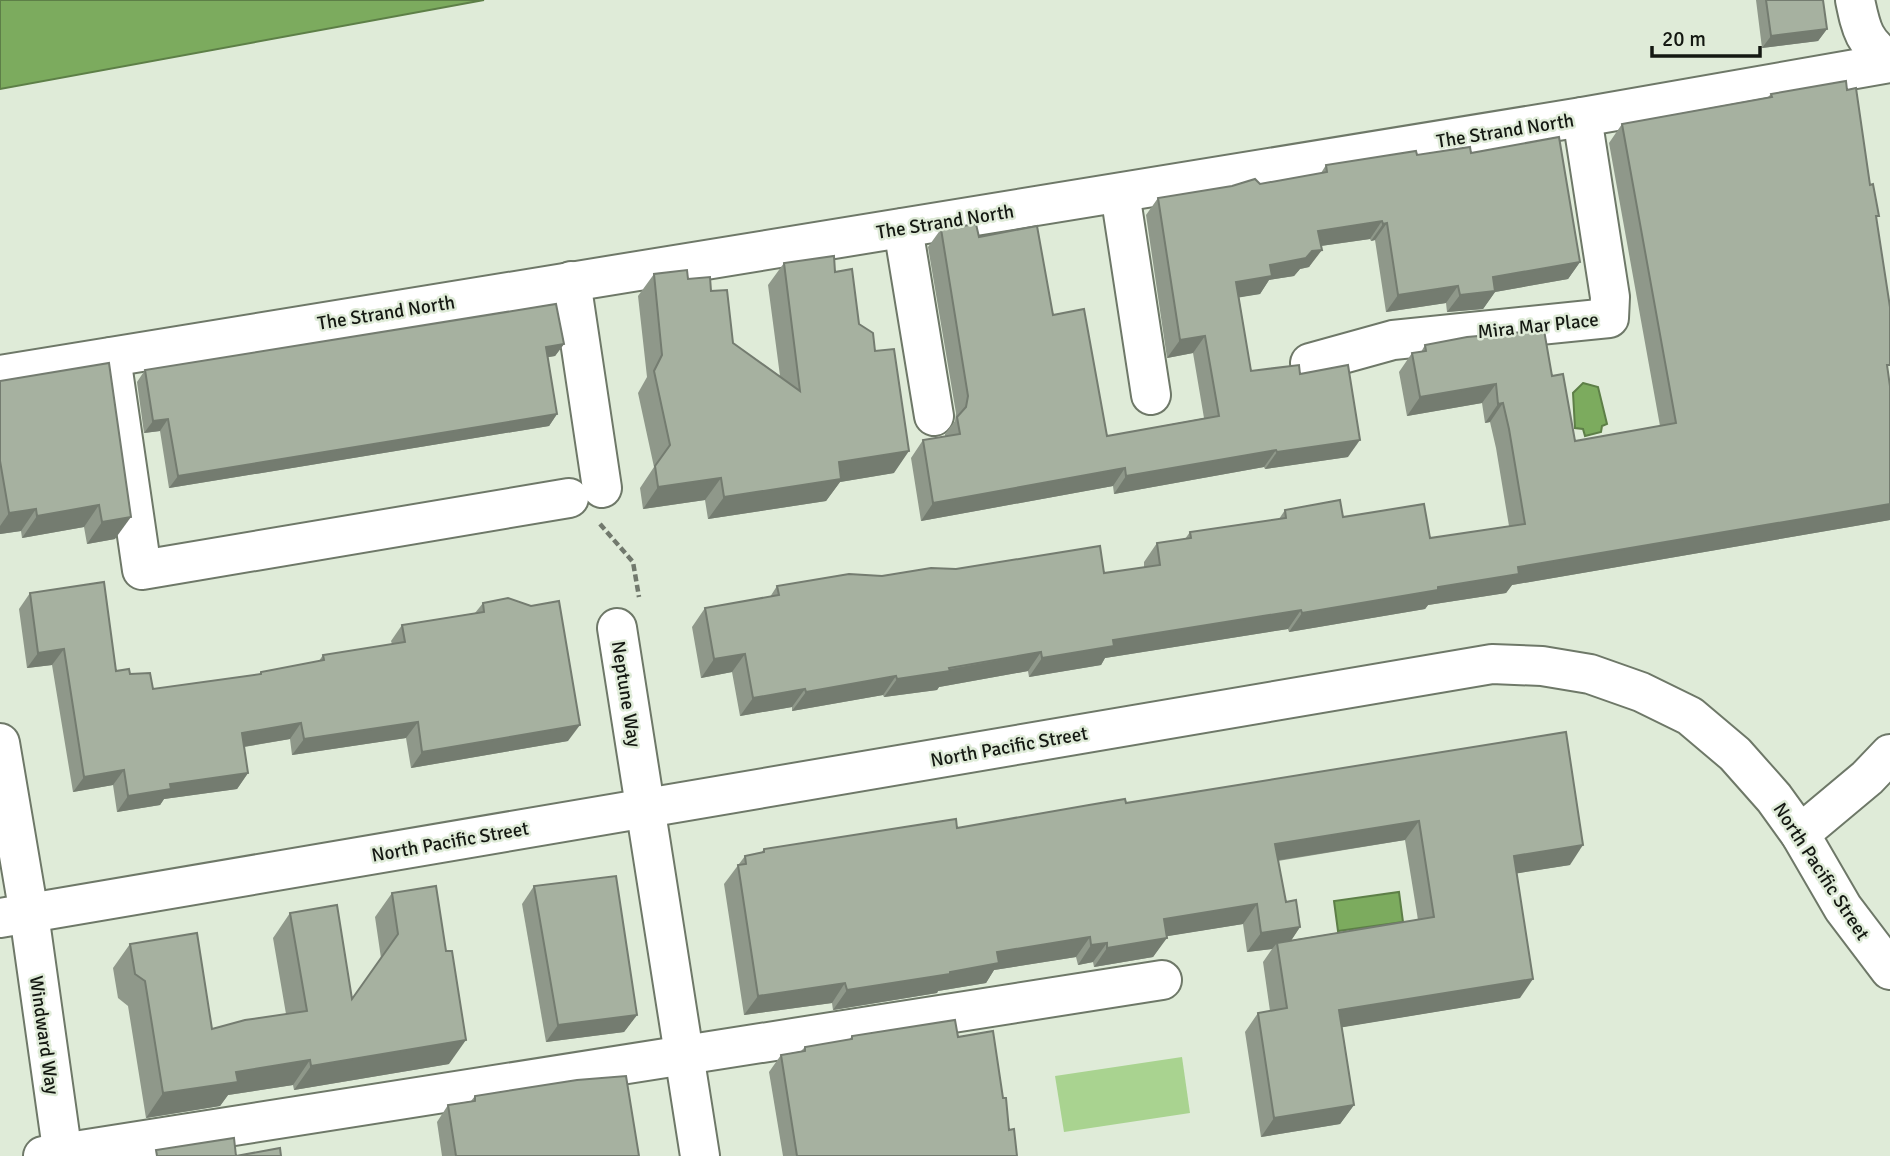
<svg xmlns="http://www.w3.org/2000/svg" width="1890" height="1156" font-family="Signika,sans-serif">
  <rect width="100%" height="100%" fill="#dfebd8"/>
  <polygon fill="#a9d390" points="1182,1057 1190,1113 1064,1132 1055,1076"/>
  <g fill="#7cab5e" stroke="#5d7f47" stroke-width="2">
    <polygon points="0,0 484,0 0,89"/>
    <polygon points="1583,383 1598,387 1607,424 1602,426 1601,432 1585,436 1583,429 1575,428 1573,393"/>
    <polygon points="1399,892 1403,922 1338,931 1334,901"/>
  </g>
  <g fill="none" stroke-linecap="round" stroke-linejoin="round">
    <g stroke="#6e7868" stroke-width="42">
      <g id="minor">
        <path d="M1855,0C1861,29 1864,44 1890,60"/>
        <polyline points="1120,193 1151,395"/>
        <polyline points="903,228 934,416"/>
        <polyline points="571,281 602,488"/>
        <polyline points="111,357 142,570 569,498"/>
        <polyline points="1310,363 1393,340 1609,318 1610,297 1582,117"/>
        <polyline points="0,375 1582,117 1890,63"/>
        <polyline points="617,628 700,1156"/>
        <polyline points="0,743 29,914 63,1156"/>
        <polyline points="1800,834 1867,778 1890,754"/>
        <polyline points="43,1156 1162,980"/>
      </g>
    </g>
    <g stroke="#6e7868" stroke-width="42">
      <polyline id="major" points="0,918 1492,664 1542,666 1590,674 1641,692 1690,716 1735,754 1774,798 1800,834 1843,908 1890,970"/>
    </g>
    <polyline stroke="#71796d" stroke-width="4.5" stroke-dasharray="7 3.5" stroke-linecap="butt" points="600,524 633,562 639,597"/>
    <use href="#minor" stroke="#fff" stroke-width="38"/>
    <use href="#major" stroke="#fff" stroke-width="38"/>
  </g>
  <g fill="#8f988a" fill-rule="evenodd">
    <polygon points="1756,0 1823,0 1827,29 1818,41 1762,48"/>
    <polygon points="1771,94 1876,220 1888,371 1890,386 1890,520 1512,585 1506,593 1428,605 1425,609 1289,632 1288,629 1105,658 1101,665 1029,677 1028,671 939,687 937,690 884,697 883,695 792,711 792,707 740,716 732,672 701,678 692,627 705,608 770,597 777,586 956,569 1104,573 1144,567 1144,562 1157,543 1185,539 1190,532 1279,519 1285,510 1343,517 1430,538 1509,526 1496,448 1490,422 1485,423 1482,403 1407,416 1399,372 1412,353 1421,352 1425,345 1552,376 1575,441 1660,426 1609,143 1622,124 1768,97"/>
    <polygon points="1471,153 1580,262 1568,279 1495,292 1483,309 1447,312 1446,303 1386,312 1375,240 1371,241 1370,239 1321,246 1309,267 1300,269 1294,276 1269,280 1260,294 1239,297 1251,371 1300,374 1348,457 1265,469 1264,467 1114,494 1113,486 921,521 911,458 923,440 945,436 945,434 955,421 956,413 928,247 941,229 979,237 1053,315 1107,436 1204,418 1193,353 1167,358 1146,215 1158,198 1260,184 1321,173 1326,165 1417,155"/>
    <polygon points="784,263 835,272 859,324 894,473 840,482 826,501 708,519 705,500 643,509 640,488 654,467 638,393 647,377 638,296 654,274 688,279 711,291 733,343 780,376 768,285"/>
    <polygon points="564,344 555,356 548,357 557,414 549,426 169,488 160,431 144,433 137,382 145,370"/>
    <polygon points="109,363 115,539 87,544 84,527 22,538 21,531 0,534 0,381"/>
    <polygon points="30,593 116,671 130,674 153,689 259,674 261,672 319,661 323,655 392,644 391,641 402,625 475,613 483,603 568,741 411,768 406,738 292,755 290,739 244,747 248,773 237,789 164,799 160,805 117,812 113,785 73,792 52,665 27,668 19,609"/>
    <path d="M1566,732L1570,865L1517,873L1520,998L1342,1027L1354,1105L1340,1124L1261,1137L1245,1032L1258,1013L1270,1011L1263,962L1272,949L1247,952L1243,924L1167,936L1153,957L1094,967L1093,962L1078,965L1076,957L994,970L986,983L938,991L937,993L833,1010L832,1003L744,1015L724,884L745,856L761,853L764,849L957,828L1126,803ZM1405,840L1418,920L1291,940L1300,927L1286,902L1278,861Z"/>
    <polygon points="534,886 637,1015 624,1032 546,1042 522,904"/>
    <polygon points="392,893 449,1064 294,1090 293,1085 228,1095 220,1106 146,1118 128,1006 118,998 113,968 130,944 212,1029 286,1014 273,938 290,913 352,999 381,958 375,917"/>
    <polygon points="852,1036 958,1037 1003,1098 1009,1130 1017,1156 783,1156 769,1072 781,1055 801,1051 805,1047 849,1040"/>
    <polygon points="475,1096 639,1156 442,1156 437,1122 448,1105 471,1101"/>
  </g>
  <g fill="#747c70">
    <polygon points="1827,29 1818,41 1762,48 1771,36"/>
    <polygon points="1382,221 1370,239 1306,248 1318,231"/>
    <polygon points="1387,223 1375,240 1371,241 1383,224"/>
    <polygon points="1322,250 1309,267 1300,269 1294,276 1269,280 1260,294 1224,300 1236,282 1270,265 1312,251"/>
    <polygon points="1580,262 1568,279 1495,292 1483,309 1447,312 1460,295 1493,277"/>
    <polygon points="1458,286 1446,303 1386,312 1398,295"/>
    <polygon points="1205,336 1193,353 1167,358 1180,340"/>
    <polygon points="564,344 555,356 537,359 546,347"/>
    <polygon points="1496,384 1482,403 1407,416 1420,397"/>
    <polygon points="1503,403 1490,422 1485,423 1498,404"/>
    <polygon points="557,414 549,426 169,488 178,476"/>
    <polygon points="168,419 160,431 144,433 153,421"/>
    <polygon points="1360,440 1348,457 1265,469 1277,452"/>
    <polygon points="1276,450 1264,467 1114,494 1126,476"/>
    <polygon points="909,451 894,473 840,482 826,501 708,519 724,497 839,462"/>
    <polygon points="1125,468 1113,486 921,521 933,503"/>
    <polygon points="721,478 705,500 643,509 658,487"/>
    <polygon points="1890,504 1890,520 1512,585 1506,593 1428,605 1425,609 1289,632 1302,613 1438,587 1518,567"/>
    <polygon points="99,505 84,527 22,538 37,516"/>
    <polygon points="36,509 21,531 0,534 0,526 9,513"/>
    <polygon points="131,517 115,539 87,544 102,522"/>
    <polygon points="1301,610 1288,629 1105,658 1101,665 1029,677 1042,658 1113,640"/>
    <polygon points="64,649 52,665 27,668 38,653"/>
    <polygon points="1041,652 1028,671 939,687 937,690 884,697 897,679"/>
    <polygon points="745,654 732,672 701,678 714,659"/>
    <polygon points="896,676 883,695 792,711 806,692"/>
    <polygon points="805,689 792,707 740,716 753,698"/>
    <polygon points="418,722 406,738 292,755 304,739"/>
    <polygon points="301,723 290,739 231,749 242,733"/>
    <polygon points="580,725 568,741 411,768 422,752"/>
    <polygon points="124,770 113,785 73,792 84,777"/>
    <polygon points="248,773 237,789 164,799 160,805 117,812 128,796 170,784"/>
    <polygon points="1419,821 1405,840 1261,863 1275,844"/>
    <polygon points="1583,845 1570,865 1501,876 1514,856"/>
    <polygon points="1257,904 1243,924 1150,939 1164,919"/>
    <polygon points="1300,927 1287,947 1277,943 1272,949 1247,952 1261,933"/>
    <polygon points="1090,937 1076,957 994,970 986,983 938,991 937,993 833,1010 847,990 950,972 997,952"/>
    <polygon points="1167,938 1153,957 1094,967 1107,948"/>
    <polygon points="1107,943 1093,962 1078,965 1091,945"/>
    <polygon points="1533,979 1520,998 1326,1030 1339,1010"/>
    <polygon points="845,983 832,1003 744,1015 758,996"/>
    <polygon points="637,1015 624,1032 546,1042 558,1025"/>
    <polygon points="466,1040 449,1064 294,1090 311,1066"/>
    <polygon points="310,1060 293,1085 228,1095 220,1106 146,1118 163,1093 236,1072"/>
    <polygon points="1354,1105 1340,1124 1261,1137 1274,1118"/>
  </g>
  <g fill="#a6b1a0" stroke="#747c70" stroke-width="2">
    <polygon points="1766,0 1823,0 1827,29 1771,36"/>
    <polygon points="1846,81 1847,90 1856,88 1870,185 1873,184 1879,216 1876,216 1890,307 1890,365 1887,365 1890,386 1890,504 1518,567 1519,574 1438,587 1438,590 1302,613 1301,610 1113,640 1114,646 1042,658 1041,652 949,668 950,671 897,679 896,676 806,692 805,689 753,698 745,654 714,659 705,608 779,595 777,586 849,574 882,576 931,568 956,569 1100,546 1104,573 1160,565 1157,543 1191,538 1190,532 1286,518 1285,510 1340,500 1343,517 1424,504 1430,538 1525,524 1509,429 1503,403 1498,404 1496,384 1420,397 1412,353 1426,351 1425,345 1467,337 1544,330 1552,376 1563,374 1575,441 1676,423 1622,124 1772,97 1771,94"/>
    <polygon points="1559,137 1580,262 1493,277 1495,291 1460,295 1458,286 1398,295 1387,223 1383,224 1382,221 1318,231 1322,250 1312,251 1306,258 1270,265 1272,276 1236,282 1251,371 1299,365 1300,374 1348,365 1360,440 1277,452 1276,450 1126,476 1125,468 933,503 923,440 960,434 957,417 966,407 968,396 941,229 976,224 979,237 1037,226 1053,315 1084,309 1107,436 1219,416 1205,336 1180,340 1158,198 1232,186 1255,179 1260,184 1327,172 1326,165 1416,151 1417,155 1470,147 1471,153"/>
    <polygon points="834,256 835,272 852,269 859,324 873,333 875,351 894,349 909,451 839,462 841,479 724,497 721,478 658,487 655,466 670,445 654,371 662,355 654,274 687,270 688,279 710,277 711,291 727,290 733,343 800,391 784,263"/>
    <polygon points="556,304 564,344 546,347 557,414 178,476 168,419 153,421 145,370"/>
    <polygon points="109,363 131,517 102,522 99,505 37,516 36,509 9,513 0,461 0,381"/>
    <polygon points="104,582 116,671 129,669 130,674 150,673 153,689 261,674 261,672 324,660 323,655 405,642 402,625 484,612 483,603 508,598 531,606 559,601 580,725 422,752 418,722 304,739 301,723 242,733 248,773 170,784 171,789 128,796 124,770 84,777 64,649 38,653 30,593"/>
    <polygon points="1566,732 1583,845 1514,856 1533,979 1339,1010 1354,1105 1274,1118 1258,1013 1287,1008 1277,943 1434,917 1419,821 1275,844 1286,902 1296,900 1300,927 1261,933 1257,904 1164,919 1167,938 1107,948 1107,943 1091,945 1090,937 997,952 999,963 950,972 950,974 847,990 845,983 758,996 738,865 746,864 745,856 764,852 764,849 956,819 957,828 1089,805 1125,799 1126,803"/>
    <polygon points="616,876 637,1015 558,1025 534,886"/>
    <polygon points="436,886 446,951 452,951 466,1040 311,1066 310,1060 236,1072 238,1082 163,1093 145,981 135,974 130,944 197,933 212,1029 245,1020 307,1011 290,913 337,905 352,999 398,934 392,893"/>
    <polygon points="955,1020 958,1037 993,1031 1003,1098 1006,1098 1009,1130 1014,1129 1017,1156 797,1156 781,1055 805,1051 805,1047 852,1039 852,1036"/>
    <polygon points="626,1076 639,1156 456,1156 448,1105 475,1101 475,1096 577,1080"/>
    <polygon points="234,1138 236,1156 280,1148 281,1156 157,1156 156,1150"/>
  </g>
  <g text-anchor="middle" stroke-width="5" stroke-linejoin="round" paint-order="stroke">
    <g font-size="19" fill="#141812" stroke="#dfebd8">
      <text transform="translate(1505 130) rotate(-9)" y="7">The Strand North</text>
      <text transform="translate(945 221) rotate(-9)" y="7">The Strand North</text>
      <text transform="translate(386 312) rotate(-9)" y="7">The Strand North</text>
      <text transform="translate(1538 325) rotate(-6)" y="7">Mira Mar Place</text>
      <text transform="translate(627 694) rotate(81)" y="7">Neptune Way</text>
      <text transform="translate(1009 746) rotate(-10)" y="7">North Pacific Street</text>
      <text transform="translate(450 841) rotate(-10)" y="7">North Pacific Street</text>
      <text transform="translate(1822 871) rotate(57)" y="7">North Pacific Street</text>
      <text transform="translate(45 1035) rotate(82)" y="7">Windward Way</text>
    </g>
  </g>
  <path d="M1652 46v10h108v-10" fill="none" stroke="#141812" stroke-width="3.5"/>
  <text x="1662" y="46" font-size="21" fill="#141812" stroke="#dfebd8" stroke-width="5" paint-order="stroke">20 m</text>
</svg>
